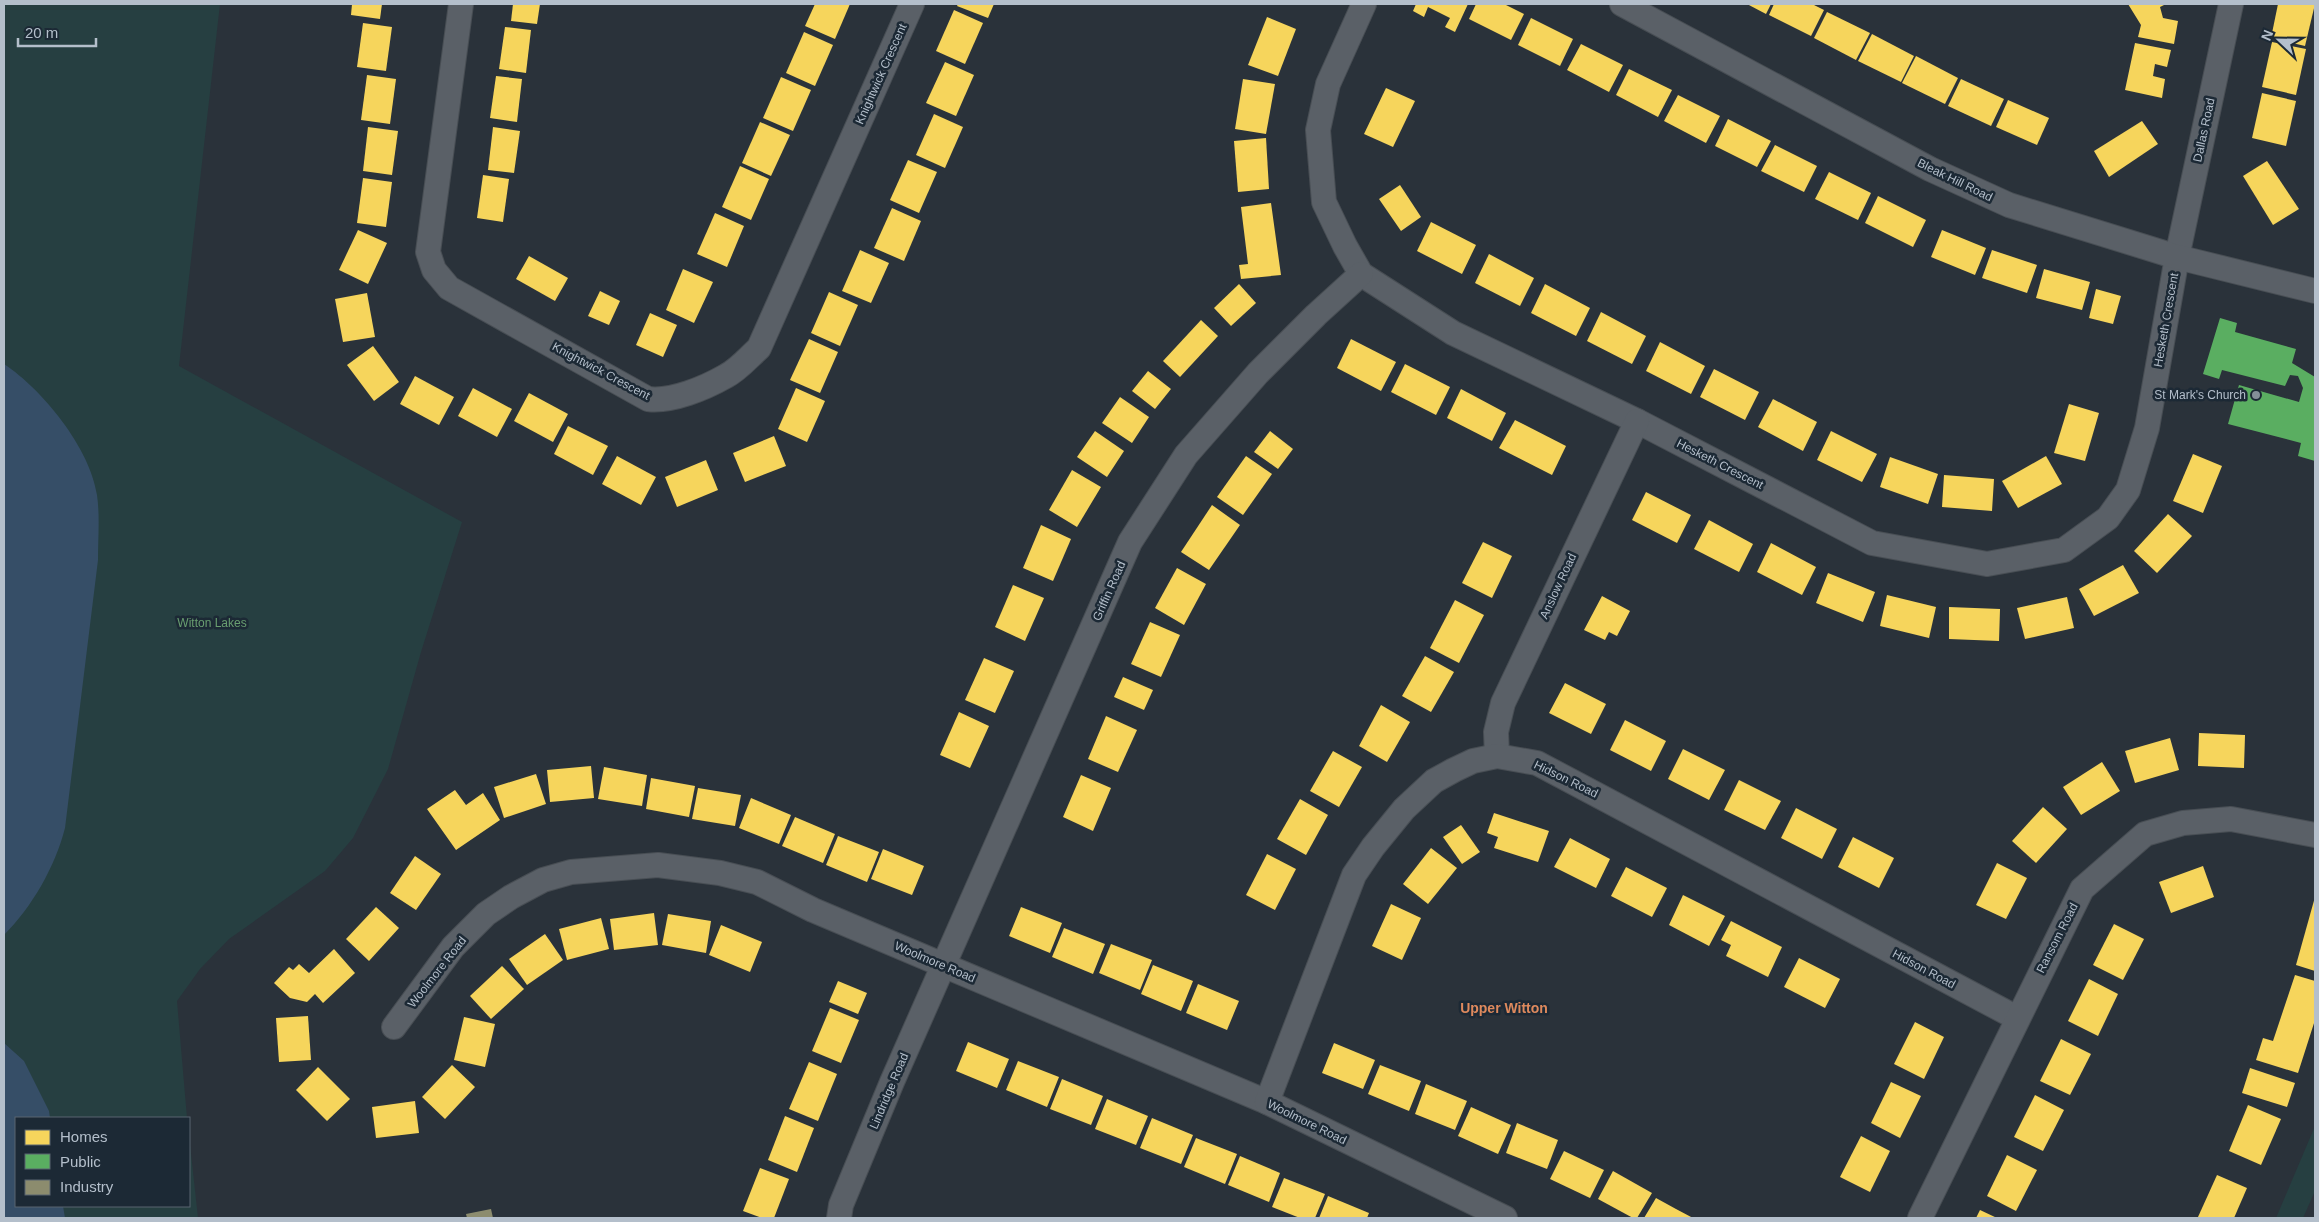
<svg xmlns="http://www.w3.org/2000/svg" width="2319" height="1222" font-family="Helvetica,sans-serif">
  <rect width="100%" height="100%" fill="#2a323a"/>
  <g fill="#263f41">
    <polygon points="4,4 220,4 179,366 462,522 421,652 388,769 353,838 325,871 229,939 200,969 177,1001 187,1118 16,1118 16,1206 189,1206 189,1135 198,1218 4,1218"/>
    <polygon points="2315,1126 2315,1191 2303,1218 2276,1218"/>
  </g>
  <g fill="#364e67">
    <path d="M4,364C43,390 90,448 97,495C100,516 98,538 98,560L65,828C55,867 32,907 4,935Z"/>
    <polygon points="4,1043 24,1061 49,1111 50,1118 16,1118 16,1206 63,1206 65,1218 4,1218"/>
  </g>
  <g fill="#f6d55c">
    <polygon points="352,4 382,4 380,19 351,15"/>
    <polygon points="513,4 540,4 537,24 511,21"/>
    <polygon points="815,4 850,4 835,39 805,26"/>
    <polygon points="958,4 994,4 988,18 957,6"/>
    <polygon points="1416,4 1468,4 1455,32 1445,27 1450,18 1428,7 1424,17 1413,11"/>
    <polygon points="1476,4 1504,4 1524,14 1511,40 1469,19"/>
    <polygon points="1747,4 1771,4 1766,14"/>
    <polygon points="1774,4 1812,4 1824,10 1811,36 1769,15"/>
    <polygon points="2128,4 2166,4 2160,7 2163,18 2178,21 2174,44 2138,37 2141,25"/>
    <polygon points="2278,4 2315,4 2305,46 2271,38"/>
    <polygon points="954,10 983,23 965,64 936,51"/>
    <polygon points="1827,12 1870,33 1856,60 1814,38"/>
    <polygon points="1267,17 1296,29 1278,76 1248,65"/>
    <polygon points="1531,18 1573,39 1560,66 1518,45"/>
    <polygon points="363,23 392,27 386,71 357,67"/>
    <polygon points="505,27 531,30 526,73 499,69"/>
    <polygon points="804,32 833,45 815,86 786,73"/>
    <polygon points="1872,34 1914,56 1901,82 1858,61"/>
    <polygon points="2272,42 2306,49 2296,95 2262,87"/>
    <polygon points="2135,43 2171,50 2167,67 2155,64 2153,76 2165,79 2162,98 2125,90"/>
    <polygon points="1581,44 1623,65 1609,92 1567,70"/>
    <polygon points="1916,56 1958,78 1945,104 1902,83"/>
    <polygon points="945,62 974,75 956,116 926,103"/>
    <polygon points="1629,69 1672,90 1658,117 1616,95"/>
    <polygon points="367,75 396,79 390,124 361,120"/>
    <polygon points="496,76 522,79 517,122 490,118"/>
    <polygon points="781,77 811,90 793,131 763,118"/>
    <polygon points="1243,79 1275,84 1266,134 1235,129"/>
    <polygon points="1961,79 2004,99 1991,126 1948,106"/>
    <polygon points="1386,88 1415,101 1393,147 1364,134"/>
    <polygon points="2262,93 2296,101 2286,146 2252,138"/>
    <polygon points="1678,95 1720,116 1706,143 1664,121"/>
    <polygon points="2008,100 2049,118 2037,145 1996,127"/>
    <polygon points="934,114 963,127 945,168 916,155"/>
    <polygon points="1728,119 1771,141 1757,167 1715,146"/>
    <polygon points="2142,121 2158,144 2109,177 2094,151"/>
    <polygon points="760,122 790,135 771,176 742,163"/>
    <polygon points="368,127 398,131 392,175 363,171"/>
    <polygon points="493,127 520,131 514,173 488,170"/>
    <polygon points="1266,138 1269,189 1238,192 1234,141"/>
    <polygon points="1775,145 1817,166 1804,192 1761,171"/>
    <polygon points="908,160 937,172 919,213 890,200"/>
    <polygon points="2267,161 2299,209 2273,225 2243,176"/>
    <polygon points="740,166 769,179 751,220 722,207"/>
    <polygon points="1829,172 1871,193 1858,220 1815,199"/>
    <polygon points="483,175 509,179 503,222 477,218"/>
    <polygon points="363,178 392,182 386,227 357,223"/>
    <polygon points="1400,185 1421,217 1401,231 1379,199"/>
    <polygon points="1878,196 1926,220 1913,247 1865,223"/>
    <polygon points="1271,203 1281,275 1241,279 1239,265 1248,264 1241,207"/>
    <polygon points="892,208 921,221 904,261 874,248"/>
    <polygon points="715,213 744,226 727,267 697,254"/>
    <polygon points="1431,222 1476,245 1462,274 1417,251"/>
    <polygon points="358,230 387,243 368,284 339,270"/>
    <polygon points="1942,230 1986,248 1975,275 1931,257"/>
    <polygon points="860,250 889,263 871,303 842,291"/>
    <polygon points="1992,250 2037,265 2027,293 1982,278"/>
    <polygon points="1489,254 1534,278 1520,306 1475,283"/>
    <polygon points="529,256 568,278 555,301 516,279"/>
    <polygon points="683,269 713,282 694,323 666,310"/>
    <polygon points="2044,269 2090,282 2082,310 2036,298"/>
    <polygon points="1239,284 1256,303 1231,326 1214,308"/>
    <polygon points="1545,284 1590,308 1576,336 1531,313"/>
    <polygon points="2096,289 2121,296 2113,324 2089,318"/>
    <polygon points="600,291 620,301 609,325 588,316"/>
    <polygon points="829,292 858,305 840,346 811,333"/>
    <polygon points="367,293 375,337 343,342 335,299"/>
    <polygon points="1601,312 1646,336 1632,364 1587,341"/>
    <polygon points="650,313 677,325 663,357 636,345"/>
    <polygon points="1201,320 1218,336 1180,377 1163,361"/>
    <polygon points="809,339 838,352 820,393 790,380"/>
    <polygon points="1351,339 1396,362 1381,391 1337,368"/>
    <polygon points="1660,342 1705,366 1691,394 1646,371"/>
    <polygon points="373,346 399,382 374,401 347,365"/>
    <polygon points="1405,364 1450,387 1436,415 1391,392"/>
    <polygon points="1714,369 1759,392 1745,420 1700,397"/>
    <polygon points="1148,371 1171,389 1155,409 1132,391"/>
    <polygon points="415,376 454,397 439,425 400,404"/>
    <polygon points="473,388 512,409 497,437 458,416"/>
    <polygon points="796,388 825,401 807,442 778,429"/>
    <polygon points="1461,389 1506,413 1492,441 1447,418"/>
    <polygon points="529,393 568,414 553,442 514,421"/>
    <polygon points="1120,397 1149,417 1132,443 1102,423"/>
    <polygon points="1773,399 1817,422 1803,451 1758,427"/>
    <polygon points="2069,404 2099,413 2085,461 2054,453"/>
    <polygon points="1515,420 1566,446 1552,475 1499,448"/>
    <polygon points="568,426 608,446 593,475 554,454"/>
    <polygon points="1095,431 1124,451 1107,477 1077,457"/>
    <polygon points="1270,431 1293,449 1278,469 1254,452"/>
    <polygon points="1831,431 1877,454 1862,482 1817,460"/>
    <polygon points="774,436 786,466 745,482 733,453"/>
    <polygon points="2193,454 2222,466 2203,513 2173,501"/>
    <polygon points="617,456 656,477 641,505 602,484"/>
    <polygon points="1246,456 1272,474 1243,515 1217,497"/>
    <polygon points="2046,456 2062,484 2018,508 2002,481"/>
    <polygon points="1890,457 1938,474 1928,504 1880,487"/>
    <polygon points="706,460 718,490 677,507 665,477"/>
    <polygon points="1072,470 1101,487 1077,527 1049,510"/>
    <polygon points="1944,475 1994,479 1992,511 1942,507"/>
    <polygon points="1646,492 1691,515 1677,543 1632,520"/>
    <polygon points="1212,505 1240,525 1209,570 1181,552"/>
    <polygon points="2168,514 2192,536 2157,573 2134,551"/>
    <polygon points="1709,520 1753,544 1739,572 1694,549"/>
    <polygon points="1041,525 1071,539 1053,581 1023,568"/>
    <polygon points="1483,542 1512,556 1492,598 1462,583"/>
    <polygon points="1771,543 1816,567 1802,595 1757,572"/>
    <polygon points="2123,565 2139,593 2094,616 2079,589"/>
    <polygon points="1177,568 1206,584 1184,625 1155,608"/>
    <polygon points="1828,573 1875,592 1863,622 1816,603"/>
    <polygon points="1013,585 1044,598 1025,641 995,627"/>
    <polygon points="1887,595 1936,607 1929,638 1880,626"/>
    <polygon points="1602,596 1630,611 1617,636 1609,632 1605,640 1584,630"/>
    <polygon points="2067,597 2074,628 2025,639 2017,608"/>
    <polygon points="1455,600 1484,615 1459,663 1430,648"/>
    <polygon points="1949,607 2000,609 1999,641 1949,639"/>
    <polygon points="1150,622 1180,635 1161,677 1131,664"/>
    <polygon points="1425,656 1454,672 1431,712 1402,696"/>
    <polygon points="984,658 1014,671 995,713 965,700"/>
    <polygon points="1123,677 1153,690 1144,710 1114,697"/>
    <polygon points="1565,683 1606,704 1591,734 1549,713"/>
    <polygon points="1381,705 1410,722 1387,762 1359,746"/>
    <polygon points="959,712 989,726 970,768 940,755"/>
    <polygon points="1106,716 1137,730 1118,772 1088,759"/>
    <polygon points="1625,720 1666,741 1651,771 1610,750"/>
    <polygon points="2199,733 2245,735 2244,768 2198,766"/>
    <polygon points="2170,738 2179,770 2135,783 2125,751"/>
    <polygon points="1683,749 1725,770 1709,800 1668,779"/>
    <polygon points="1333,751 1362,767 1339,807 1310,791"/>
    <polygon points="2102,762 2120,791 2081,815 2063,787"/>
    <polygon points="591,766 594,798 550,802 547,770"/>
    <polygon points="604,767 647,775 642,806 598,799"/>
    <polygon points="536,774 546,804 504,818 494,787"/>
    <polygon points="1081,775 1111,788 1093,831 1063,817"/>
    <polygon points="651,778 695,786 689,817 646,809"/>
    <polygon points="1739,780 1781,801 1765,830 1724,810"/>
    <polygon points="698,788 741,795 735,826 692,819"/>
    <polygon points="455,790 466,805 483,793 500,820 456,850 427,809"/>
    <polygon points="751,798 791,815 779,844 739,828"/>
    <polygon points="1300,799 1328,815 1306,855 1277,839"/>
    <polygon points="2043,807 2067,829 2036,863 2012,841"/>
    <polygon points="1796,808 1837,829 1822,859 1781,838"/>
    <polygon points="1494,813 1549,831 1538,862 1494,848 1498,837 1487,833"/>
    <polygon points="795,817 835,834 823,863 782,846"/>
    <polygon points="1461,825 1480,852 1462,864 1443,837"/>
    <polygon points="838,836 879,852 867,882 826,865"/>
    <polygon points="1853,837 1894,858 1879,888 1838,867"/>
    <polygon points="1570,838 1610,859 1596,888 1554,867"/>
    <polygon points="1431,848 1457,868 1428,904 1403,884"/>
    <polygon points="883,849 924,866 912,895 871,879"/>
    <polygon points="1267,854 1296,869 1275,910 1246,895"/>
    <polygon points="415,856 441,874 416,910 390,893"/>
    <polygon points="1997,863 2027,878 2006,919 1976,905"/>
    <polygon points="2203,866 2214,897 2171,913 2159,882"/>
    <polygon points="1626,867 1667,888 1652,917 1611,896"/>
    <polygon points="1683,895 1725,916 1709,946 1669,925"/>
    <polygon points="2315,897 2315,971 2296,965"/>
    <polygon points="1391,904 1421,918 1402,960 1372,946"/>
    <polygon points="376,907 399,928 369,961 346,939"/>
    <polygon points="1021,907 1062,923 1050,953 1009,936"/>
    <polygon points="654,913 658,945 614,950 610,919"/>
    <polygon points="668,914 711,921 706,953 662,945"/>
    <polygon points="601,918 609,949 567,960 559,929"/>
    <polygon points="1731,921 1782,947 1768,977 1726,956 1731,945 1721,940"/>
    <polygon points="2114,924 2144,939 2123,980 2093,965"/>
    <polygon points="721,925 762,942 750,972 709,955"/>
    <polygon points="1064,928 1105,944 1093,974 1052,957"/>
    <polygon points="545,934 563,960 527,985 509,959"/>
    <polygon points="1111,944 1152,960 1140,990 1099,973"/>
    <polygon points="334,949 355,973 323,1003 315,994 307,1002 290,998 274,983 289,967 293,970 299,964 309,973"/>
    <polygon points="1799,958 1840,979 1825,1008 1784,987"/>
    <polygon points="1153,965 1193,981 1181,1011 1141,994"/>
    <polygon points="502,966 524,989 491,1019 470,996"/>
    <polygon points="2295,975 2315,981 2315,1020 2298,1073 2256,1060 2263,1038 2273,1041"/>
    <polygon points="2089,979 2118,994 2098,1036 2068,1021"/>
    <polygon points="838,981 867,993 858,1014 829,1002"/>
    <polygon points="1198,984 1239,1001 1227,1030 1186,1013"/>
    <polygon points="830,1008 859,1020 841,1063 812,1051"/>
    <polygon points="308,1016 311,1060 279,1062 276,1018"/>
    <polygon points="464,1017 495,1024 485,1067 454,1060"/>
    <polygon points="1915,1022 1944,1037 1924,1079 1894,1064"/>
    <polygon points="2061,1039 2091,1054 2070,1095 2040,1081"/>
    <polygon points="968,1042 1009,1059 997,1088 956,1071"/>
    <polygon points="1334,1043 1375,1060 1363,1089 1322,1073"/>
    <polygon points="1018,1061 1059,1077 1047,1107 1006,1090"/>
    <polygon points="809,1062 837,1074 818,1121 789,1109"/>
    <polygon points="452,1065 475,1087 445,1119 422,1097"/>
    <polygon points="1380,1065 1421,1081 1409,1111 1368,1094"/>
    <polygon points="318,1067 350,1099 327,1121 296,1090"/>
    <polygon points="2250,1068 2295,1083 2287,1107 2242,1093"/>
    <polygon points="1062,1079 1103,1096 1091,1125 1050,1109"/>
    <polygon points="1891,1082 1921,1096 1900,1138 1871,1123"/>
    <polygon points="1426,1084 1467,1101 1455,1130 1415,1114"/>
    <polygon points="2035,1095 2064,1110 2043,1151 2014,1137"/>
    <polygon points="1107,1099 1148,1116 1136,1145 1095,1129"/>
    <polygon points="415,1101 419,1133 376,1138 372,1107"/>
    <polygon points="2248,1105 2281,1119 2261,1165 2229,1151"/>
    <polygon points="1471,1107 1511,1125 1498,1154 1458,1136"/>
    <polygon points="785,1116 814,1128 797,1172 768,1160"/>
    <polygon points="1152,1118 1193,1135 1181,1164 1140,1148"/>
    <polygon points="1517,1123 1558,1140 1547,1169 1506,1153"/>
    <polygon points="1861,1136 1890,1151 1870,1192 1840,1177"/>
    <polygon points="1196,1138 1237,1154 1225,1184 1184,1167"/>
    <polygon points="1564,1151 1604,1170 1590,1198 1550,1179"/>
    <polygon points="2007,1155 2037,1170 2016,1211 1987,1196"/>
    <polygon points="1240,1156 1280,1173 1269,1202 1228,1185"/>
    <polygon points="760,1168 789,1179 774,1218 762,1218 743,1211"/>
    <polygon points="1613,1171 1652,1193 1637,1218 1633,1218 1598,1199"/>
    <polygon points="2217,1175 2247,1188 2234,1218 2198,1217"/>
    <polygon points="1284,1178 1325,1194 1315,1218 1300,1218 1272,1207"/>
    <polygon points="1328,1196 1369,1213 1367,1218 1319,1218"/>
    <polygon points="1656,1198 1676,1209 1693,1218 1644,1218"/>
    <polygon points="1980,1210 1997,1218 1976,1218"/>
  </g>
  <polygon fill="#5aae61" points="2220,318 2237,323 2235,332 2296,349 2292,363 2315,377 2315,461 2298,456 2301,443 2228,424 2239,385 2299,402 2303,388 2298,376 2290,375 2285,386 2222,370 2219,379 2203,374"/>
  <polygon fill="#8c8c6e" points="491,1209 493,1218 467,1218 466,1214"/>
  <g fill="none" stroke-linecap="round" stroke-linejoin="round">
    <g stroke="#484e54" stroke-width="26">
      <g id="minor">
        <path d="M461,4L428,252L434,270L449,288L648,399C672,402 705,388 726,376C738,370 749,357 759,348L912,4"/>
        <polyline points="1364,4 1328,84 1318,130 1324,202 1345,246 1361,274 1453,333 1637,421 1872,543 1987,564 2064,550 2108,518 2128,490 2147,428 2177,257 2231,4"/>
        <polyline points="1622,4 1930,169 2009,205 2177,257 2315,291"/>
        <polyline points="1497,756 1496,732 1503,703 1637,421"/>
        <polyline points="394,1027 453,947 486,914 511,897 543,880 571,872 658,865 720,873 757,882 813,910 1267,1102 1505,1218"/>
        <polyline points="1267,1102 1354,875 1373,847 1404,809 1434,781 1454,770 1473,761 1497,756 1537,763 2017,1018"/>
        <polyline points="839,1218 841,1205 892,1082 1130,542 1186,455 1258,373 1316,315 1361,274"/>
        <polyline points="1920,1218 2082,889 2145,834 2183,823 2231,819 2315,835"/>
      </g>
    </g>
    <use href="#minor" stroke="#5a6067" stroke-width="24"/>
  </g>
  <circle fill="#848e98" stroke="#1c2935" stroke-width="2" cx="2256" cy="395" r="5"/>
  <g text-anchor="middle" stroke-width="5" stroke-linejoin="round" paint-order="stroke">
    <g font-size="12" fill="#b4bfcb" stroke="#1c2935">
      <text transform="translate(881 74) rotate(-66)" y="4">Knightwick Crescent</text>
      <text transform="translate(2204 130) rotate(-78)" y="4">Dallas Road</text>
      <text transform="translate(1955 180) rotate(26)" y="4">Bleak Hill Road</text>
      <text transform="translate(2166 320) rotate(-80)" y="4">Hesketh Crescent</text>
      <text transform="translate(601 371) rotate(28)" y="4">Knightwick Crescent</text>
      <text transform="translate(1720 464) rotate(27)" y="4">Hesketh Crescent</text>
      <text transform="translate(1558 586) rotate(-65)" y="4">Anslow Road</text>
      <text transform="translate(1109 591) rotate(-66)" y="4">Griffin Road</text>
      <text transform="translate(1566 779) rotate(26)" y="4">Hidson Road</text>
      <text transform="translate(2057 938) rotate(-63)" y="4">Ransom Road</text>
      <text transform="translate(935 962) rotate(23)" y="4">Woolmore Road</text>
      <text transform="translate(1924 969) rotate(28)" y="4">Hidson Road</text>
      <text transform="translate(437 972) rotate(-52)" y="4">Woolmore Road</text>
      <text transform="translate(889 1091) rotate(-67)" y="4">Lindridge Road</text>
      <text transform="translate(1307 1122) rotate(26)" y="4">Woolmore Road</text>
    </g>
    <g font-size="12" fill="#b4bfcb" stroke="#1c2935" text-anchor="end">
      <text x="2246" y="399">St Mark's Church</text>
    </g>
    <g font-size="12" fill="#699e70" stroke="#1c2935">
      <text x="212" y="627">Witton Lakes</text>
    </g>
    <g font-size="14" font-weight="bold" fill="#dd895d" stroke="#1c2935">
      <text x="1504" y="1013">Upper Witton</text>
    </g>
  </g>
  <rect width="2319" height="1222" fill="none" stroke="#b4bfcb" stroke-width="10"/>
  <rect x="15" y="1117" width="175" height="90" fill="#1c2935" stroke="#596571"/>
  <rect x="25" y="1130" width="25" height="15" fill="#f6d55c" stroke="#596571"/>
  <text x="60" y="1142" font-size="15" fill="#b4bfcb">Homes</text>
  <rect x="25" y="1154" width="25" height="15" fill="#5aae61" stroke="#596571"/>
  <text x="60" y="1167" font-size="15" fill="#b4bfcb">Public</text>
  <rect x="25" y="1180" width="25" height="15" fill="#8c8c6e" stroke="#596571"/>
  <text x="60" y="1192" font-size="15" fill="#b4bfcb">Industry</text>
  <g transform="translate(2279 40) rotate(292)" stroke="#1c2935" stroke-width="4" paint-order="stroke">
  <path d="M0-4L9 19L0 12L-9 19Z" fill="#b4bfcb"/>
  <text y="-8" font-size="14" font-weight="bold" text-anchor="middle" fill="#b4bfcb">N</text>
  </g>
  <path d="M18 38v8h78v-8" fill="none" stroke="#b4bfcb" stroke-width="2.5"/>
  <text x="25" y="38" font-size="15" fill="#b4bfcb" stroke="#1c2935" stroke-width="4" paint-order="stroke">20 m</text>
</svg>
